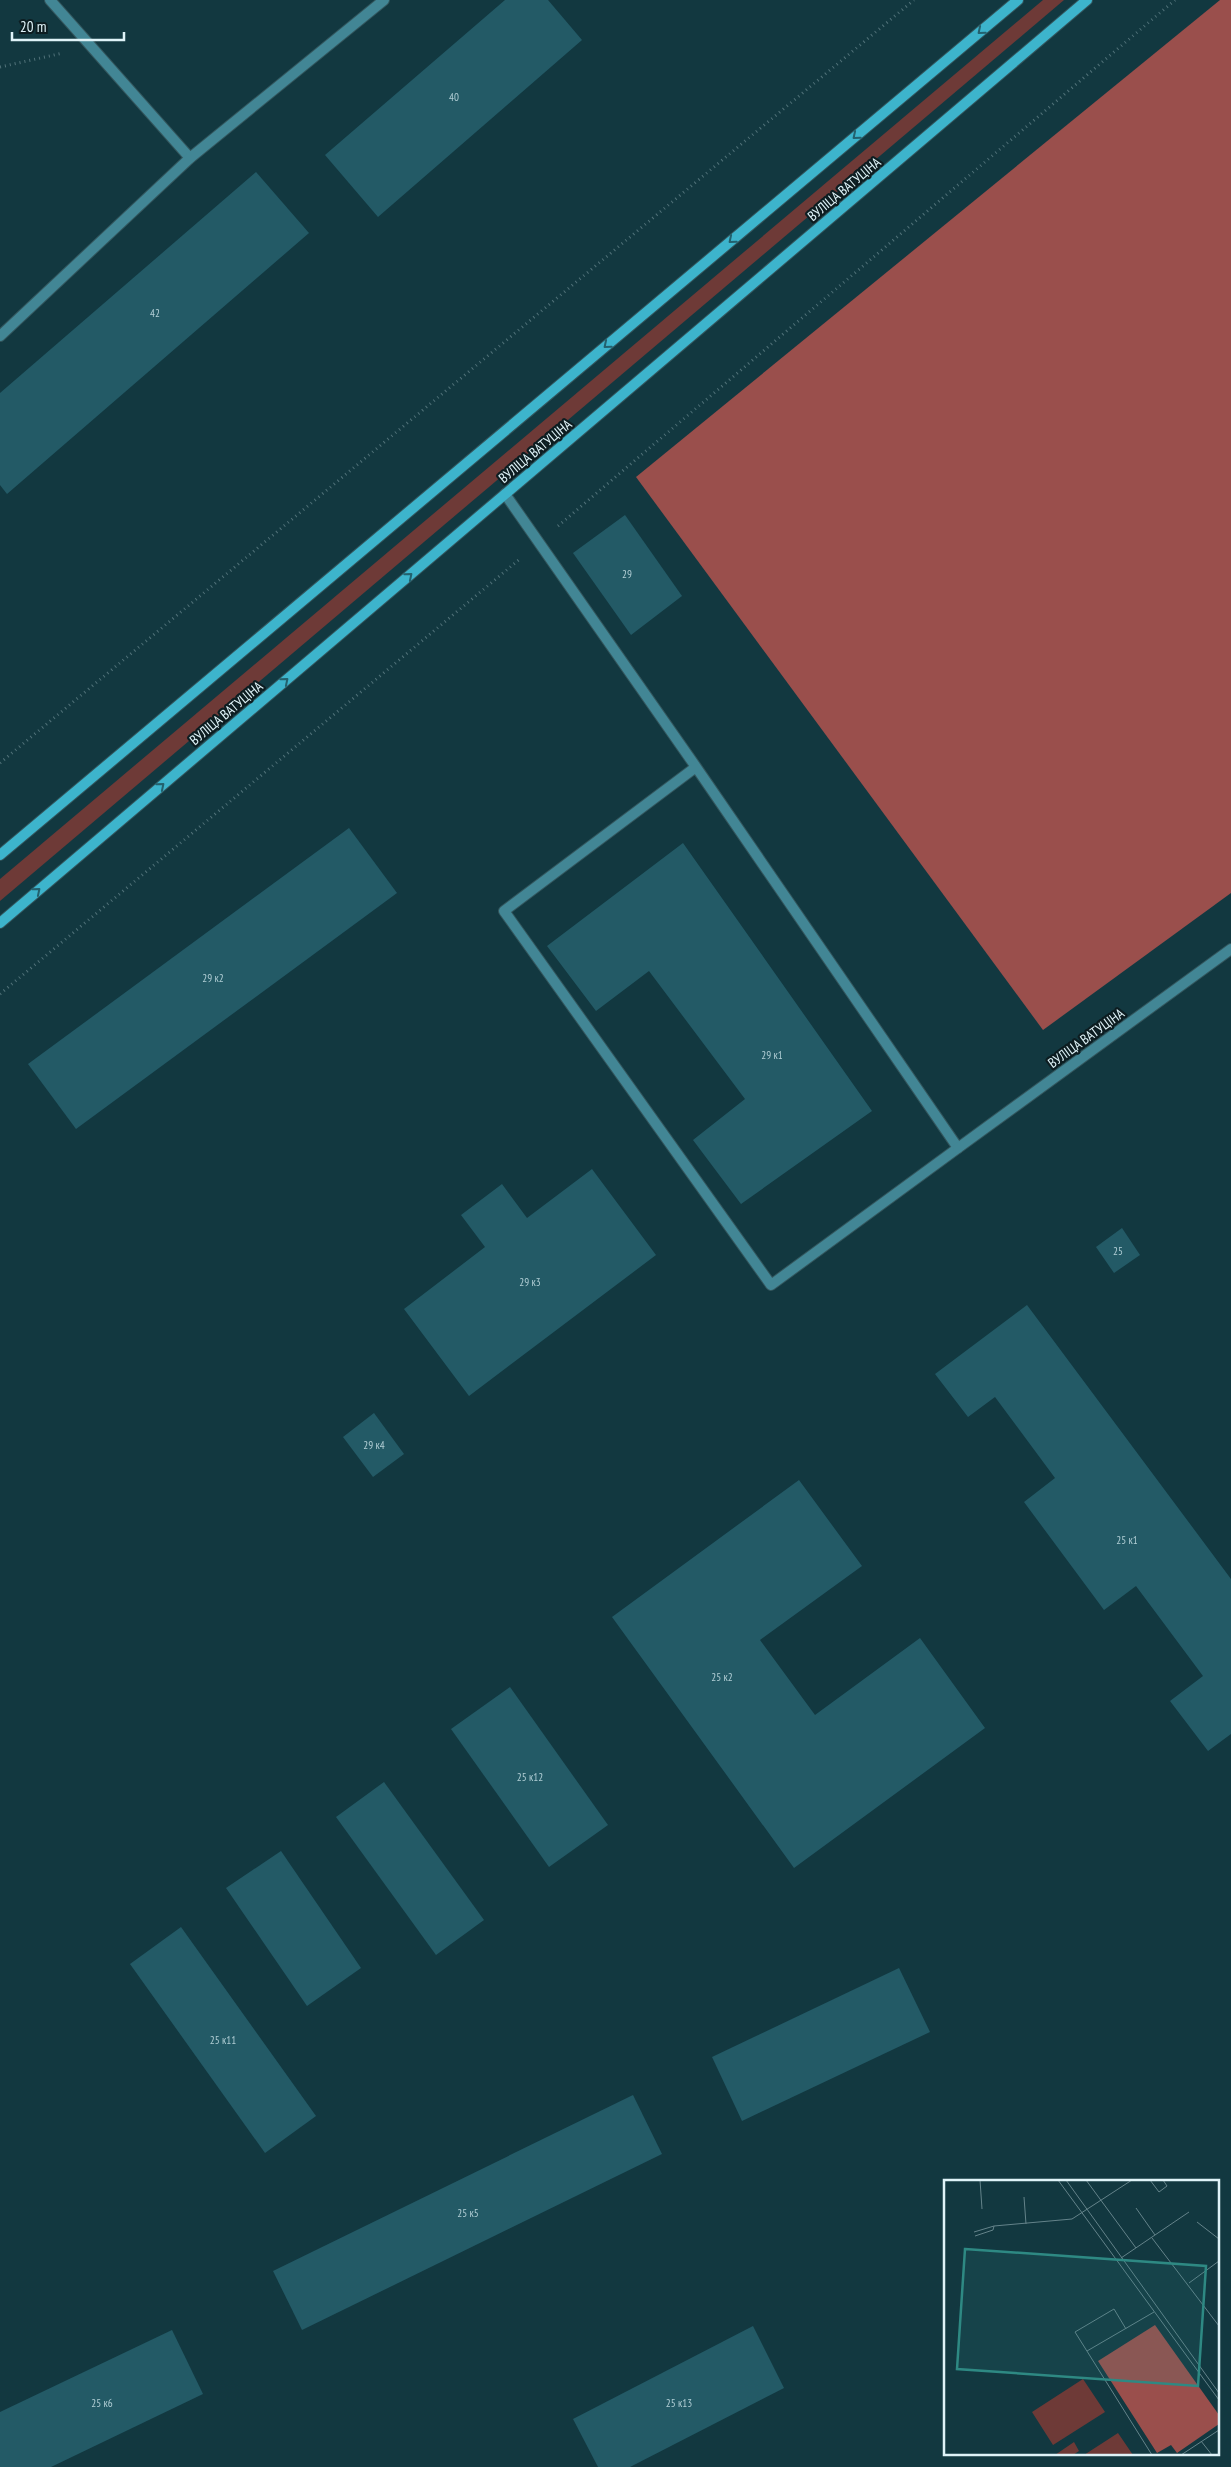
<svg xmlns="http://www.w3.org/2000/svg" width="1231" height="2467" font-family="'PT Sans Narrow',sans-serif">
  <rect width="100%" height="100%" fill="#123840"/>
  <polygon fill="#6e3a37" points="1043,0 1064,0 0,901 0,879"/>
  <polygon fill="#9a4f4c" points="1220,0 1231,0 1231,893 1043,1030 636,477"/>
  <g fill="#235a66">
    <polygon points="505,0 548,0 582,40 378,217 325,155"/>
    <polygon points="256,172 309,233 7,494 0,485 0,393"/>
    <polygon points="625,515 682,596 631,635 573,553"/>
    <polygon points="349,828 397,893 76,1129 28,1064"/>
    <polygon points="683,843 872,1111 741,1204 693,1140 745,1099 649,971 596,1011 547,946"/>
    <polygon points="592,1169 656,1255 469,1396 404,1309 485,1247 461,1215 502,1184 527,1218"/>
    <polygon points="1122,1228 1140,1255 1114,1273 1096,1247"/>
    <polygon points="1027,1305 1231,1579 1231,1734 1208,1751 1170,1701 1203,1676 1136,1586 1104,1610 1024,1502 1055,1478 995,1397 968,1417 935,1374"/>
    <polygon points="374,1413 404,1454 373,1477 343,1437"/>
    <polygon points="799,1480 862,1566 760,1640 815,1715 920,1638 985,1728 794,1868 612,1617"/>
    <polygon points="510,1687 608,1825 549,1867 451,1729"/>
    <polygon points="384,1782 484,1920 436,1955 336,1817"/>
    <polygon points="281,1851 361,1968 307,2006 226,1888"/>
    <polygon points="181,1927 316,2116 265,2153 130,1964"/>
    <polygon points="899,1968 930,2032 742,2121 712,2057"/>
    <polygon points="633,2095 662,2154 302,2330 273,2271"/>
    <polygon points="753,2326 784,2388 630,2467 598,2467 573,2419"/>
    <polygon points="172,2330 203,2394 51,2467 0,2467 0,2412"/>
  </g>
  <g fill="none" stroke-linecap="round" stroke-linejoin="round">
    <g stroke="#33565d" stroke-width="12">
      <g id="lane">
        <polyline points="50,0 190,158"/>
        <polyline points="0,336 190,158 384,0"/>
        <polyline points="505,494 696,767 958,1148 771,1285 504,911 696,767"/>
      </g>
    </g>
    <g stroke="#33565d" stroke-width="12">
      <polyline id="street" points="958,1148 1231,949"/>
    </g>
    <g stroke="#33565d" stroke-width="12">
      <g id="secondary">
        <polyline points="0,855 1018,0"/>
        <polyline points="0,923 1087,0"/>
      </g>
    </g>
    <g stroke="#517279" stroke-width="3" stroke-dasharray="1 4" stroke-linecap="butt">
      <polyline points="0,67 63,53"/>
      <polyline points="558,526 1175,0"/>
      <polyline points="0,763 914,0"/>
      <polyline points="0,994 521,558"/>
    </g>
    <use href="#lane" stroke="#428695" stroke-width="10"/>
    <use href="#street" stroke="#428695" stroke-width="10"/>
    <use href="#secondary" stroke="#3db4cc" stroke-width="10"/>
  </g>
  <defs><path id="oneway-chevron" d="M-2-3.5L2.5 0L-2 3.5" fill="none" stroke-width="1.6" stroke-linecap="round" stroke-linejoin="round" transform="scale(1.25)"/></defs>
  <g stroke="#23616e">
    <use href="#oneway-chevron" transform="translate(981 31) rotate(140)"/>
    <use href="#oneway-chevron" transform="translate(856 136) rotate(140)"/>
    <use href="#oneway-chevron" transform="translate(732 240) rotate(140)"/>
    <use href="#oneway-chevron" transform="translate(607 345) rotate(140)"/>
    <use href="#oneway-chevron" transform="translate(409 576) rotate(-40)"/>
    <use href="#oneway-chevron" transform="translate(285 681) rotate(-40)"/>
    <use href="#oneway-chevron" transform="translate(161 786) rotate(-40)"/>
    <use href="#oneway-chevron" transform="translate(37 891) rotate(-40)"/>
  </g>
  <g text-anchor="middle" stroke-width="4.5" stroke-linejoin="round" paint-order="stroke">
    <g font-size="11" fill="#b0cdd4">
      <text x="454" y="101">40</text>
      <text x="155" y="317">42</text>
      <text x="627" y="578">29</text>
      <text x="213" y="982">29 к2</text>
      <text x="772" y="1059">29 к1</text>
      <text x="1118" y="1255">25</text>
      <text x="530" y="1286">29 к3</text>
      <text x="374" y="1449">29 к4</text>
      <text x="1127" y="1544">25 к1</text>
      <text x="722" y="1681">25 к2</text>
      <text x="530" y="1781">25 к12</text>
      <text x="223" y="2044">25 к11</text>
      <text x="468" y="2217">25 к5</text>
      <text x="102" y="2407">25 к6</text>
      <text x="679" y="2407">25 к13</text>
    </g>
    <g font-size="14" fill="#dff3f8" stroke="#0d1d21">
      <text transform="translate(844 189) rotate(-40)" y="5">ВУЛІЦА ВАТУЦІНА</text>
      <text transform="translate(535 451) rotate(-40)" y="5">ВУЛІЦА ВАТУЦІНА</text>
      <text transform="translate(226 713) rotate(-40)" y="5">ВУЛІЦА ВАТУЦІНА</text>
      <text transform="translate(1086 1038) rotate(-36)" y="5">ВУЛІЦА ВАТУЦІНА</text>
    </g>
  </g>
  <g transform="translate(944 2180)">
    <rect width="275" height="275" fill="#123840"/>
    <path d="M139,199L161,232L109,265L88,232ZM174,253L189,275H140ZM130,262L135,271L129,275H111Z" fill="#6e3a37"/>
    <path d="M211,145L275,235V244L233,273L227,265L213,273L154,181Z" fill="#9a4f4c"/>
    <path fill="none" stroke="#64838a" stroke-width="1" d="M36,0L38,29M114,0L275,220M122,0L275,213M142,0L192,68M206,0L215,12L223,6L219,0M80,17L82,44M192,28L211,55M253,42L275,59M30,52L50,46L128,39L188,0M31,56L49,50L50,46M208,58L275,146M177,78L245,32M245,103L275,81M182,149L170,129L131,152L208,275M143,171L210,132M257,261L268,275M237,275L275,250"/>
    <path fill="#2e8983" fill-opacity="0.15" stroke="#2e8983" stroke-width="2.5" d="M21,69L262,86L254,206L13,189Z"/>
    <rect width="275" height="275" fill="none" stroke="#dff3f8" stroke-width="2.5"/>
  </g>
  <path d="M12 32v8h112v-8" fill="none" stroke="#dff3f8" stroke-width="2.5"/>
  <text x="20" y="32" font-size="15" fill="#dff3f8" stroke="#0d1d21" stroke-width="4" paint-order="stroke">20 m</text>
</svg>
